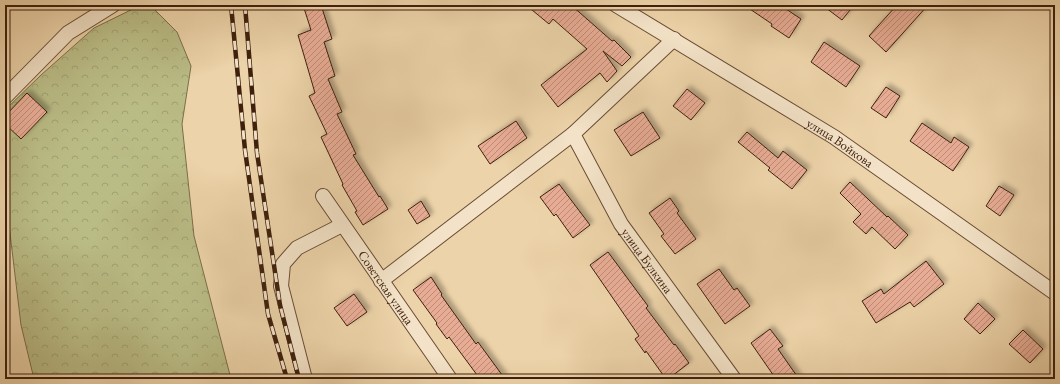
<svg xmlns="http://www.w3.org/2000/svg" width="1060" height="384" font-family="'EB Garamond',serif">
  <defs>
    <pattern id="forest-crowns" width="20" height="18" patternUnits="userSpaceOnUse"><rect width="20" height="18" fill="#babc86"/><path d="M2 6a3 3 0 1 1 6 0M12 15a3 3 0 1 1 6 0" fill="none" stroke="#a1a172"/></pattern>
    <pattern id="building-hatch" width="6" height="6" patternUnits="userSpaceOnUse"><rect width="6" height="6" fill="#e8ac95"/><path d="M-1 1l2-2M0 6l6-6M5 7l2-2" fill="none" stroke="#bd8c78"/></pattern>
    <filter id="shadow"><feDropShadow dx="3.5" dy="-3.5" stdDeviation="2" flood-color="#0004"/></filter>
  </defs>
  <rect width="100%" height="100%" fill="#edd3a9"/>
  <filter id="stains"><feTurbulence type="fractalNoise" baseFrequency=".005" numOctaves="4"/><feColorMatrix values="0 0 0 0 .2 0 0 0 0 .09 0 0 0 0 .02 0 0 0 .5 -.17"/></filter>
  <radialGradient id="worn" r=".72"><stop offset=".6" stop-color="#630" stop-opacity="0"/><stop offset="1" stop-color="#630" stop-opacity=".3"/></radialGradient>
  <polygon fill="url(#forest-crowns)" stroke="#7c6e4a" points="141,5 150,5 177,32 191,66 182,124 194,236 231,379 34,379 21,325 9,225 5,218 5,110 41,75 94,28"/>
  <g fill="url(#building-hatch)" stroke="#3e200d" filter="url(#shadow)">
    <polygon points="303,5 321,5 332,39 324,42 335,76 328,79 342,112 337,114 356,154 353,155 379,197 380,196 388,209 363,225 355,212 357,211 342,185 343,184 321,137 327,134 309,96 315,93 298,35 311,30"/>
    <polygon points="526,5 571,5 612,41 614,40 631,57 622,66 603,51 617,71 607,82 600,73 558,107 541,85 587,49 553,19 549,24"/>
    <polygon points="744,5 780,5 801,19 789,38 771,26 772,24"/>
    <polygon points="822,5 854,5 842,20"/>
    <polygon points="897,5 928,5 886,52 869,36"/>
    <polygon points="824,42 860,66 846,87 811,62"/>
    <polygon points="886,87 900,96 886,118 871,108"/>
    <polygon points="687,89 705,103 691,120 673,106"/>
    <polygon points="27,93 47,112 21,139 5,124 5,116"/>
    <polygon points="643,112 660,138 631,156 614,130"/>
    <polygon points="516,121 527,138 490,164 478,146"/>
    <polygon points="922,123 951,143 954,137 969,147 953,171 910,141"/>
    <polygon points="747,132 778,158 783,151 807,170 792,189 768,170 770,168 738,142"/>
    <polygon points="850,182 887,217 888,216 908,235 895,249 872,227 866,234 853,222 861,214 840,193"/>
    <polygon points="559,184 590,225 573,238 556,214 554,216 540,197"/>
    <polygon points="999,186 1014,195 1000,216 986,206"/>
    <polygon points="670,198 679,211 677,213 696,239 675,254 661,236 664,234 649,213"/>
    <polygon points="421,201 430,216 417,224 408,210"/>
    <polygon points="608,252 648,306 646,308 674,345 675,344 689,363 668,379 666,379 646,351 645,353 635,339 639,336 590,265"/>
    <polygon points="926,261 944,284 914,307 910,302 876,323 862,301 881,289 884,294"/>
    <polygon points="719,269 734,290 737,288 750,306 725,324 697,284"/>
    <polygon points="431,277 442,294 441,295 476,344 478,342 505,379 480,379 449,337 447,339 436,324 437,323 413,290"/>
    <polygon points="354,294 367,312 347,326 334,308"/>
    <polygon points="978,303 995,319 980,334 964,319"/>
    <polygon points="770,329 783,346 778,349 799,379 776,379 751,343"/>
    <polygon points="1023,330 1043,349 1030,363 1009,344"/>
  </g>
  <g fill="none" stroke-linecap="round" stroke-linejoin="round">
    <g stroke="#6a4d34" stroke-width="16">
      <g id="minor">
        <path id="s1" d="M616,5L834,137L1055,293"/>
        <polyline points="5,97 68,33 113,5"/>
        <path id="s2" d="M573,134L621,224L734,379"/>
        <path id="s3" d="M323,196L450,379"/>
        <polyline points="381,281 573,134 674,39"/>
        <polyline points="305,379 281,286 283,264 297,248 342,225"/>
      </g>
    </g>
    <use href="#minor" stroke="#f3e2c7" stroke-width="14"/>
    <g stroke="#3e200d" stroke-width="4.5">
      <g id="rail">
        <polyline points="231,5 245,150 268,314 287,379"/>
        <polyline points="245,5 257,153 280,305 299,379"/>
      </g>
    </g>
    <use href="#rail" stroke="#f3e2c7" stroke-width="3" stroke-dasharray="9" stroke-linecap="butt"/>
  </g>
  <g text-anchor="middle" stroke-width="3.5" stroke-linejoin="round" paint-order="stroke">
    <g font-size="13" fill="#3e200d" stroke="#f3e2c7">
      <text dy="5" stroke="none"><textPath href="#s1" startOffset="263">улица Войкова</textPath></text>
      <text dy="5" stroke="none"><textPath href="#s2" startOffset="147">улица Булкина</textPath></text>
      <text dy="5" stroke="none"><textPath href="#s3" startOffset="111">Советская улица</textPath></text>
    </g>
  </g>
  <rect width="1060" height="384" fill="none" stroke="#edd3a9" stroke-width="20"/>
  <rect x="6" y="6" width="1048" height="372" fill="none" stroke="#3e200d" stroke-width="2"/>
  <rect x="10" y="10" width="1040" height="364" fill="none" stroke="#3e200d"/>
  <rect width="100%" height="100%" filter="url(#stains)"/>
  <rect width="100%" height="100%" fill="url(#worn)"/>
</svg>
